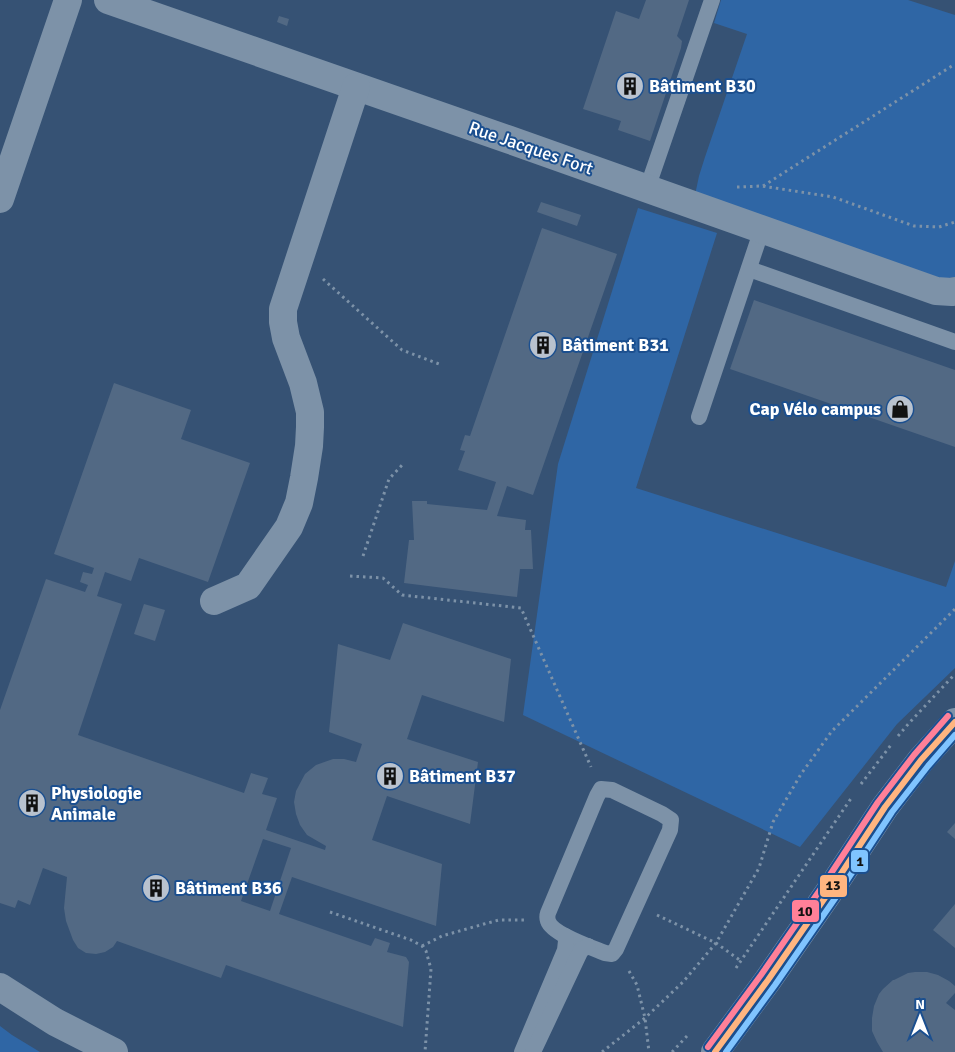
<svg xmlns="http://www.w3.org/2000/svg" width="955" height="1052" font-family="Signika,sans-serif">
  <rect width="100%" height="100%" fill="#365274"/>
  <g fill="#2f66a5">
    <polygon points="721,0 908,0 955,15 955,277 943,279 695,195 699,176 705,157 747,34 714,23"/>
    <polygon points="638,208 717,233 636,488 946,587 955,561 955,668 897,724 800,847 523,715 558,464"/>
    <polygon points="0,1026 12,1035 40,1052 0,1052"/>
  </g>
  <g fill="#526984" fill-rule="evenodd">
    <polygon points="646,0 689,0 677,36 682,41 681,48 650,141 618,130 621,121 583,109 616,11 639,19"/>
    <polygon points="279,16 289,19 287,26 277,22"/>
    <polygon points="541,202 581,215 577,226 537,212"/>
    <polygon points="542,228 617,254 533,495 507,486 497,516 526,520 525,530 531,530 533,569 520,569 517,597 404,583 409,540 414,540 412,501 427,501 427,504 487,510 496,482 458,470 465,451 460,450 465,435 470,436"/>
    <polygon points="754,300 955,370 955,447 730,369"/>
    <path d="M114,383L191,410L181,439L250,463L208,582L139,558L131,581L105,572L97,596L122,604L78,735L244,793L251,773L268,778L262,794L277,798L266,830L325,850L326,846L307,835L300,825L296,814L294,802L296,791L305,774L316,765L333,759H344L356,762L362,744L329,732L338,644L390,660L403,623L511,659L504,722L422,695L407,739L478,762L470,824L387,796L372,840L442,864L436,926L292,877L279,914L371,946L375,938L390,943L387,952L406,957L409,962L403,1027L226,965L221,978L117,941L113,947L105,952L96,954L86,953L78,948L73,940L66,921L64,908L67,877L43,868L30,905L18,900L15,908L0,903V710L46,579L85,592L88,585L80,582L83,572L92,574L94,568L54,554ZM263,839L291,848L270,911L241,901Z"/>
    <polygon points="144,604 165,610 155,641 134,634"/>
    <polygon points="955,823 955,839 947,832"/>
    <polygon points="955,904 955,948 933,930"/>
    <polygon points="915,972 927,972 938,975 949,981 955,986 955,993 946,1003 955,1010 955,1052 883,1052 877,1042 872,1031 872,1018 874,1006 879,994 883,989 893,980 894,980 908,973"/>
  </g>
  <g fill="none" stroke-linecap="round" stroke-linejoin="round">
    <g stroke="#7d92a8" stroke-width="3" stroke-dasharray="2.5 4" stroke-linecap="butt">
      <polyline points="763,186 955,64"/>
      <polyline points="737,187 762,186 833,197 914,226 939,227 955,222"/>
      <polyline points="323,279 402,350 439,364"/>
      <polyline points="363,556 389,479 404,463"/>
      <polyline points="350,576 383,578 402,595 521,608 591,767"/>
      <polyline points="898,736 910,722 955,674"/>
      <polyline points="861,784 891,745"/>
      <polyline points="330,912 411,940 422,946 426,951 431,969 425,1052"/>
      <polyline points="657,915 716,943 741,961"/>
      <polyline points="422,946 442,936 484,924 499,920 524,920"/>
      <polyline points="736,968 852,797"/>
      <polyline points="629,971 637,985 645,1018 649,1052"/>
      <polyline points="602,1052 645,1018 683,982 716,943 759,868 773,822 801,774 832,731 955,609"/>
      <polyline points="672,1052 687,1036"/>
    </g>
    <g stroke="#7d92a8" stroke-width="16">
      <polyline points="647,189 712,0"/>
      <polyline points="749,269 955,342"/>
      <polyline points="699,417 762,229"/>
      <path d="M601,789L612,790L662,814L671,820L670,830L616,949L612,954L605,953C593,948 552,934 548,921C547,918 547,916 548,913L597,796Z"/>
      <polyline points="522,1052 565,950 566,941 565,936"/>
      <polyline points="533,1052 581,950 588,946"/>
    </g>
    <g stroke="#7d92a8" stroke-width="28">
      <polyline points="108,0 510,140 936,291 952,292 955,291"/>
      <polyline points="0,199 68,0"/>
      <polyline points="214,601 248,586 289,527 299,503 304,478 309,446 310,427 310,412 303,383 286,338 283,322 283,309 356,87"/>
      <polyline points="0,987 55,1022 114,1052"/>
    </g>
    <polyline stroke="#7d92a8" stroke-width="28" points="715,1052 768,980 829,892 885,807 921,760 955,722"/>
    <g stroke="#1b4f8f" stroke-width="10">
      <polyline id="bus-1" points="715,1052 768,980 829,892 885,807 921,760 955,722"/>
    </g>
    <g stroke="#1b4f8f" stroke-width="10">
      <polyline id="bus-2" points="726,1052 775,985 836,897 892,812 928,766 955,735"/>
    </g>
    <g stroke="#1b4f8f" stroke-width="10">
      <polyline id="bus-3" points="708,1047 761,975 822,887 878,802 914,755 948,716"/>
    </g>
    <use href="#bus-1" stroke="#ffb580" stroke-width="6"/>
    <use href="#bus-2" stroke="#80c4ff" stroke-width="6"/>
    <use href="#bus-3" stroke="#ff8098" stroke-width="6"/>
  </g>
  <defs>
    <g id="building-disc" transform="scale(1.4375)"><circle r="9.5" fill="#b9c2ce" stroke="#1b4f8f"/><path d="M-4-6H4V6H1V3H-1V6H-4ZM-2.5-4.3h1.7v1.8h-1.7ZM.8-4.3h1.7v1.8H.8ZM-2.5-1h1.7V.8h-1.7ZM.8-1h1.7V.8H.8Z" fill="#111"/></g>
    <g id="shop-disc" transform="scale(1.4375)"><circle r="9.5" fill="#b9c2ce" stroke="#1b4f8f"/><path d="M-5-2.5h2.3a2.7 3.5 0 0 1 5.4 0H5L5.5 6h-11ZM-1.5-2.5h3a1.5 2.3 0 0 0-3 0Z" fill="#111"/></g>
  </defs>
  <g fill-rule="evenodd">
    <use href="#building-disc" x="630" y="86"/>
    <use href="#building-disc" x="543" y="345"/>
    <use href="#shop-disc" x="900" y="409"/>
    <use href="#building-disc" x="390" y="776"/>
    <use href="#building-disc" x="32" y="803"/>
    <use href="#building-disc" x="156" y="888"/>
  </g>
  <g text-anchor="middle" stroke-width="4" stroke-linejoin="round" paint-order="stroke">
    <g font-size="18" font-weight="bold" fill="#fff" stroke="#1b4f8f" text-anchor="start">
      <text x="649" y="92">Bâtiment B30</text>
      <text x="562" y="351">Bâtiment B31</text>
      <text x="881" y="415" text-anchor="end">Cap Vélo campus</text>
      <text x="409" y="782">Bâtiment B37</text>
      <text x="51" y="799">Physiologie<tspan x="51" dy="21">Animale</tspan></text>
      <text x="175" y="894">Bâtiment B36</text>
    </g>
    <g font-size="18" fill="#fff" stroke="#1b4f8f">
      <text transform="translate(531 148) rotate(19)" y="6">Rue Jacques Fort</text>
    </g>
  </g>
  <g stroke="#1b4f8f" stroke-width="2">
    <rect x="850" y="849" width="19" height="24" rx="5" fill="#80c4ff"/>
    <rect x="819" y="874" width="29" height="24" rx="5" fill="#ffb580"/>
    <rect x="791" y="899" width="29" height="24" rx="5" fill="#ff8098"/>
  </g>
  <g font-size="14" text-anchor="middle" font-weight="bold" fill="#111">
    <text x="860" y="866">1</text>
    <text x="833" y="890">13</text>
    <text x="805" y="916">10</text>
  </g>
  <g transform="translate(920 1017)" stroke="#1b4f8f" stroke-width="4" paint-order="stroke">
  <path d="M0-4L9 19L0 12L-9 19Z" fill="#ffffff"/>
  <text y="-8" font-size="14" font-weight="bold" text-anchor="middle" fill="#ffffff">N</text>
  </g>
</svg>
